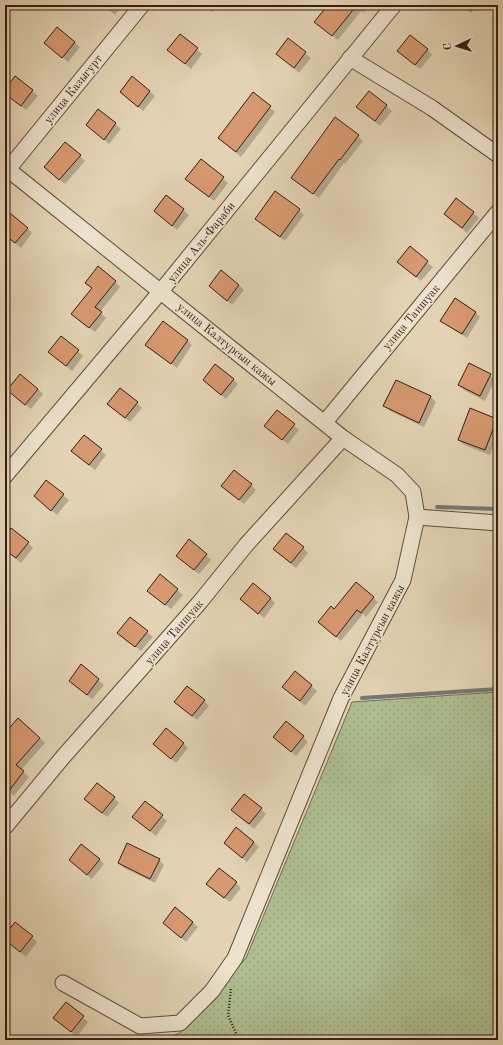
<svg xmlns="http://www.w3.org/2000/svg" width="503" height="1045" font-family="'Old Standard TT',serif">
  <defs>
    <pattern id="grass-dots" width="8" height="8" patternUnits="userSpaceOnUse"><rect width="8" height="8" fill="#aebe91"/><path d="M2 2h.1M6 6h.1" fill="none" stroke="#96a37c" stroke-width="1.8" stroke-linecap="round"/></pattern>
  </defs>
  <rect width="100%" height="100%" fill="#e3d3b4"/>
  <filter id="stains"><feTurbulence type="fractalNoise" baseFrequency=".005" numOctaves="4"/><feColorMatrix values="0 0 0 0 .2 0 0 0 0 .09 0 0 0 0 .02 0 0 0 .5 -.17"/></filter>
  <radialGradient id="worn" r=".72"><stop offset=".6" stop-color="#630" stop-opacity="0"/><stop offset="1" stop-color="#630" stop-opacity=".3"/></radialGradient>
  <polygon fill="url(#grass-dots)" stroke="#726e52" points="498,692 498,1040 161,1040 162,1039 180,1033 246,958 352,702"/>
  <g fill="#0003">
    <polygon points="103,5 123,5 115,15"/>
    <polygon points="204,5 218,5 212,12"/>
    <polygon points="333,5 370,5 364,13 361,11 338,40 320,27"/>
    <polygon points="460,5 477,5 471,13"/>
    <polygon points="57,29 80,47 68,62 51,48"/>
    <polygon points="180,35 202,54 191,69 174,55"/>
    <polygon points="288,39 311,58 299,73 277,54"/>
    <polygon points="427,50 432,55 420,69 403,56"/>
    <polygon points="16,77 38,96 26,110 5,93 5,90"/>
    <polygon points="132,78 155,96 143,111 121,92"/>
    <polygon points="369,92 392,111 380,126 363,112"/>
    <polygon points="253,93 275,112 241,157 219,138"/>
    <polygon points="98,110 121,129 109,144 91,128"/>
    <polygon points="358,136 363,141 345,164 344,163 319,198 292,178"/>
    <polygon points="80,156 85,161 65,184 50,172"/>
    <polygon points="201,161 228,183 214,201 192,184"/>
    <polygon points="166,196 189,215 177,230 160,216"/>
    <polygon points="457,199 479,218 467,233 445,214"/>
    <polygon points="299,210 304,215 285,241 256,219"/>
    <polygon points="5,221 27,228 32,233 21,248 5,235"/>
    <polygon points="410,248 433,267 421,281 399,262"/>
    <polygon points="115,282 120,287 100,312 106,318 95,332 78,319"/>
    <polygon points="239,285 244,290 232,305 210,286"/>
    <polygon points="475,312 480,317 467,338 447,325 442,320"/>
    <polygon points="61,337 83,356 72,371 55,357"/>
    <polygon points="187,340 192,345 177,368 147,345"/>
    <polygon points="490,375 495,380 485,401 464,390 459,385"/>
    <polygon points="233,379 238,384 226,399 204,380"/>
    <polygon points="396,381 431,397 436,402 424,427 390,411 385,406"/>
    <polygon points="38,389 43,394 31,409 14,395"/>
    <polygon points="137,403 142,408 130,422 113,409"/>
    <polygon points="277,411 299,430 288,444 271,431"/>
    <polygon points="497,420 498,421 498,434 490,455 464,445 459,440"/>
    <polygon points="84,436 106,455 95,470 77,456"/>
    <polygon points="46,482 69,500 57,515 35,496"/>
    <polygon points="251,485 256,490 244,504 227,491"/>
    <polygon points="5,537 28,543 33,548 21,563 5,550"/>
    <polygon points="303,548 308,553 296,568 279,554"/>
    <polygon points="206,555 211,560 199,574 182,561"/>
    <polygon points="160,576 183,595 171,609 154,596"/>
    <polygon points="373,597 378,602 366,617 363,614 341,641 324,627 334,610"/>
    <polygon points="270,598 275,603 264,618 247,604"/>
    <polygon points="130,618 153,637 141,651 124,638"/>
    <polygon points="82,666 104,685 92,699 75,686"/>
    <polygon points="295,672 317,691 305,706 283,687"/>
    <polygon points="204,701 209,706 197,720 180,707"/>
    <polygon points="5,735 40,738 45,743 21,770 29,777 14,796 5,789"/>
    <polygon points="274,737 303,737 308,742 296,756"/>
    <polygon points="183,743 188,748 176,763 154,744"/>
    <polygon points="114,798 119,803 107,817 90,804"/>
    <polygon points="145,802 167,821 156,836 138,822"/>
    <polygon points="261,809 266,814 254,829 237,815"/>
    <polygon points="254,842 259,847 247,862 225,843"/>
    <polygon points="99,859 104,864 92,879 70,860"/>
    <polygon points="159,860 164,865 155,883 124,868 119,863"/>
    <polygon points="236,883 241,888 230,902 212,889"/>
    <polygon points="176,909 198,927 186,942 164,923"/>
    <polygon points="15,923 37,942 26,957 5,939 5,936"/>
    <polygon points="66,1003 88,1022 77,1037 54,1018"/>
  </g>
  <g fill="none" stroke-linecap="round" stroke-linejoin="round">
    <g stroke="#717976" stroke-width="4">
      <polyline points="437,507 498,509"/>
      <polyline points="362,698 498,689"/>
      <polyline points="5,855 8,851"/>
    </g>
  </g>
  <g fill="#d7996f" stroke="#351e13">
    <polygon points="328,5 357,5 332,36 314,22"/>
    <polygon points="57,27 75,42 62,58 44,43"/>
    <polygon points="180,34 198,48 185,64 167,50"/>
    <polygon points="410,35 428,49 415,65 397,51"/>
    <polygon points="288,38 306,52 294,68 276,54"/>
    <polygon points="15,76 33,90 21,106 5,94 5,89"/>
    <polygon points="132,76 150,91 138,107 120,92"/>
    <polygon points="369,91 387,105 375,121 356,107"/>
    <polygon points="253,92 271,106 236,152 218,138"/>
    <polygon points="98,109 116,123 104,140 86,125"/>
    <polygon points="335,117 359,135 340,160 339,159 313,194 291,178"/>
    <polygon points="65,142 81,155 59,180 44,167"/>
    <polygon points="201,159 224,177 209,197 185,179"/>
    <polygon points="275,191 300,209 280,237 255,219"/>
    <polygon points="166,195 184,209 172,226 154,211"/>
    <polygon points="456,198 474,212 462,228 444,214"/>
    <polygon points="10,213 28,228 15,243 5,235 5,219"/>
    <polygon points="410,246 428,261 416,277 397,262"/>
    <polygon points="98,266 116,281 95,307 102,312 89,328 71,314 92,288 85,283"/>
    <polygon points="221,270 239,285 227,301 209,286"/>
    <polygon points="455,298 476,312 462,334 440,321"/>
    <polygon points="163,321 188,340 171,364 145,345"/>
    <polygon points="61,336 79,350 66,366 48,352"/>
    <polygon points="469,363 491,374 480,396 458,385"/>
    <polygon points="215,364 234,379 221,395 203,380"/>
    <polygon points="20,374 38,389 25,405 7,390"/>
    <polygon points="396,380 431,396 419,423 383,406"/>
    <polygon points="120,388 138,402 125,418 107,404"/>
    <polygon points="470,408 497,419 485,450 458,440"/>
    <polygon points="277,410 295,424 282,440 264,426"/>
    <polygon points="84,435 102,449 89,465 71,451"/>
    <polygon points="234,470 252,484 239,500 221,486"/>
    <polygon points="46,480 64,494 51,511 34,496"/>
    <polygon points="11,528 29,542 16,558 5,550 5,535"/>
    <polygon points="286,533 304,547 291,563 273,549"/>
    <polygon points="189,539 207,554 194,570 176,556"/>
    <polygon points="160,574 178,589 165,605 147,591"/>
    <polygon points="356,582 374,597 361,613 357,610 336,637 318,622 331,606 334,609"/>
    <polygon points="253,583 271,598 258,614 240,599"/>
    <polygon points="130,617 148,631 135,647 117,633"/>
    <polygon points="81,664 99,679 87,695 69,681"/>
    <polygon points="295,671 312,685 300,701 282,687"/>
    <polygon points="187,686 205,700 192,716 174,702"/>
    <polygon points="18,718 40,738 16,765 24,771 5,796 5,733"/>
    <polygon points="286,721 304,736 291,752 273,737"/>
    <polygon points="166,728 184,743 171,759 153,744"/>
    <polygon points="97,783 115,797 102,813 84,799"/>
    <polygon points="244,794 262,808 249,824 231,810"/>
    <polygon points="145,801 163,815 150,831 132,817"/>
    <polygon points="236,827 254,842 242,858 224,843"/>
    <polygon points="127,843 160,859 150,879 118,863"/>
    <polygon points="81,844 100,859 87,875 69,860"/>
    <polygon points="219,868 237,882 224,898 206,884"/>
    <polygon points="175,907 193,922 181,938 163,923"/>
    <polygon points="15,922 33,936 20,952 5,940 5,935"/>
    <polygon points="66,1002 84,1016 71,1032 53,1018"/>
  </g>
  <g fill="none" stroke-linecap="round" stroke-linejoin="round">
    <g stroke="#604b3b" stroke-width="17">
      <g id="minor">
        <polyline points="350,58 432,108 498,155"/>
        <polyline points="5,167 343,438 397,475 413,492 417,517 403,580 341,698 235,958 212,991 180,1023 140,1026 63,983"/>
        <polyline points="5,173 142,5"/>
        <polyline points="325,422 498,212"/>
        <polyline points="5,476 161,291 394,5"/>
        <polyline points="417,517 498,523"/>
        <polyline points="5,827 63,757 200,602 246,545 343,438"/>
      </g>
    </g>
    <polyline stroke="#351e13" stroke-width="2.5" stroke-dasharray="1 2" stroke-linecap="butt" points="231,989 228,1015 239,1040"/>
    <use href="#minor" stroke="#ede2ce" stroke-width="15"/>
  </g>
  <g text-anchor="middle" stroke-width="3" stroke-linejoin="round" paint-order="stroke">
    <g font-size="12" fill="#351e13" stroke="#ede2ce">
      <text transform="translate(73 89) rotate(-51)" y="4">улица Казыгурт</text>
      <text transform="translate(201 242) rotate(-51)" y="4">улица Аль-Фараби</text>
      <text transform="translate(411 317) rotate(-50)" y="4">улица Таншуак</text>
      <text transform="translate(227 344) rotate(39)" y="4">улица Калтурсын кажы</text>
      <text transform="translate(174 632) rotate(-49)" y="4">улица Таншуак</text>
      <text transform="translate(372 640) rotate(-62)" y="4">улица Калтурсын кажы</text>
    </g>
  </g>
  <rect width="503" height="1045" fill="none" stroke="#e3d3b4" stroke-width="20"/>
  <rect x="6" y="6" width="491" height="1033" fill="none" stroke="#351e13" stroke-width="2"/>
  <rect x="10" y="10" width="483" height="1025" fill="none" stroke="#351e13"/>
  <g transform="translate(457 46) rotate(266)" stroke="#ede2ce" stroke-width="3" paint-order="stroke">
  <path d="M0-3L7 15L0 10L-7 15Z" fill="#351e13"/>
  <text y="-6" font-size="11" font-weight="bold" text-anchor="middle" fill="#351e13">С</text>
  </g>
  <rect width="100%" height="100%" filter="url(#stains)"/>
  <rect width="100%" height="100%" fill="url(#worn)"/>
</svg>
